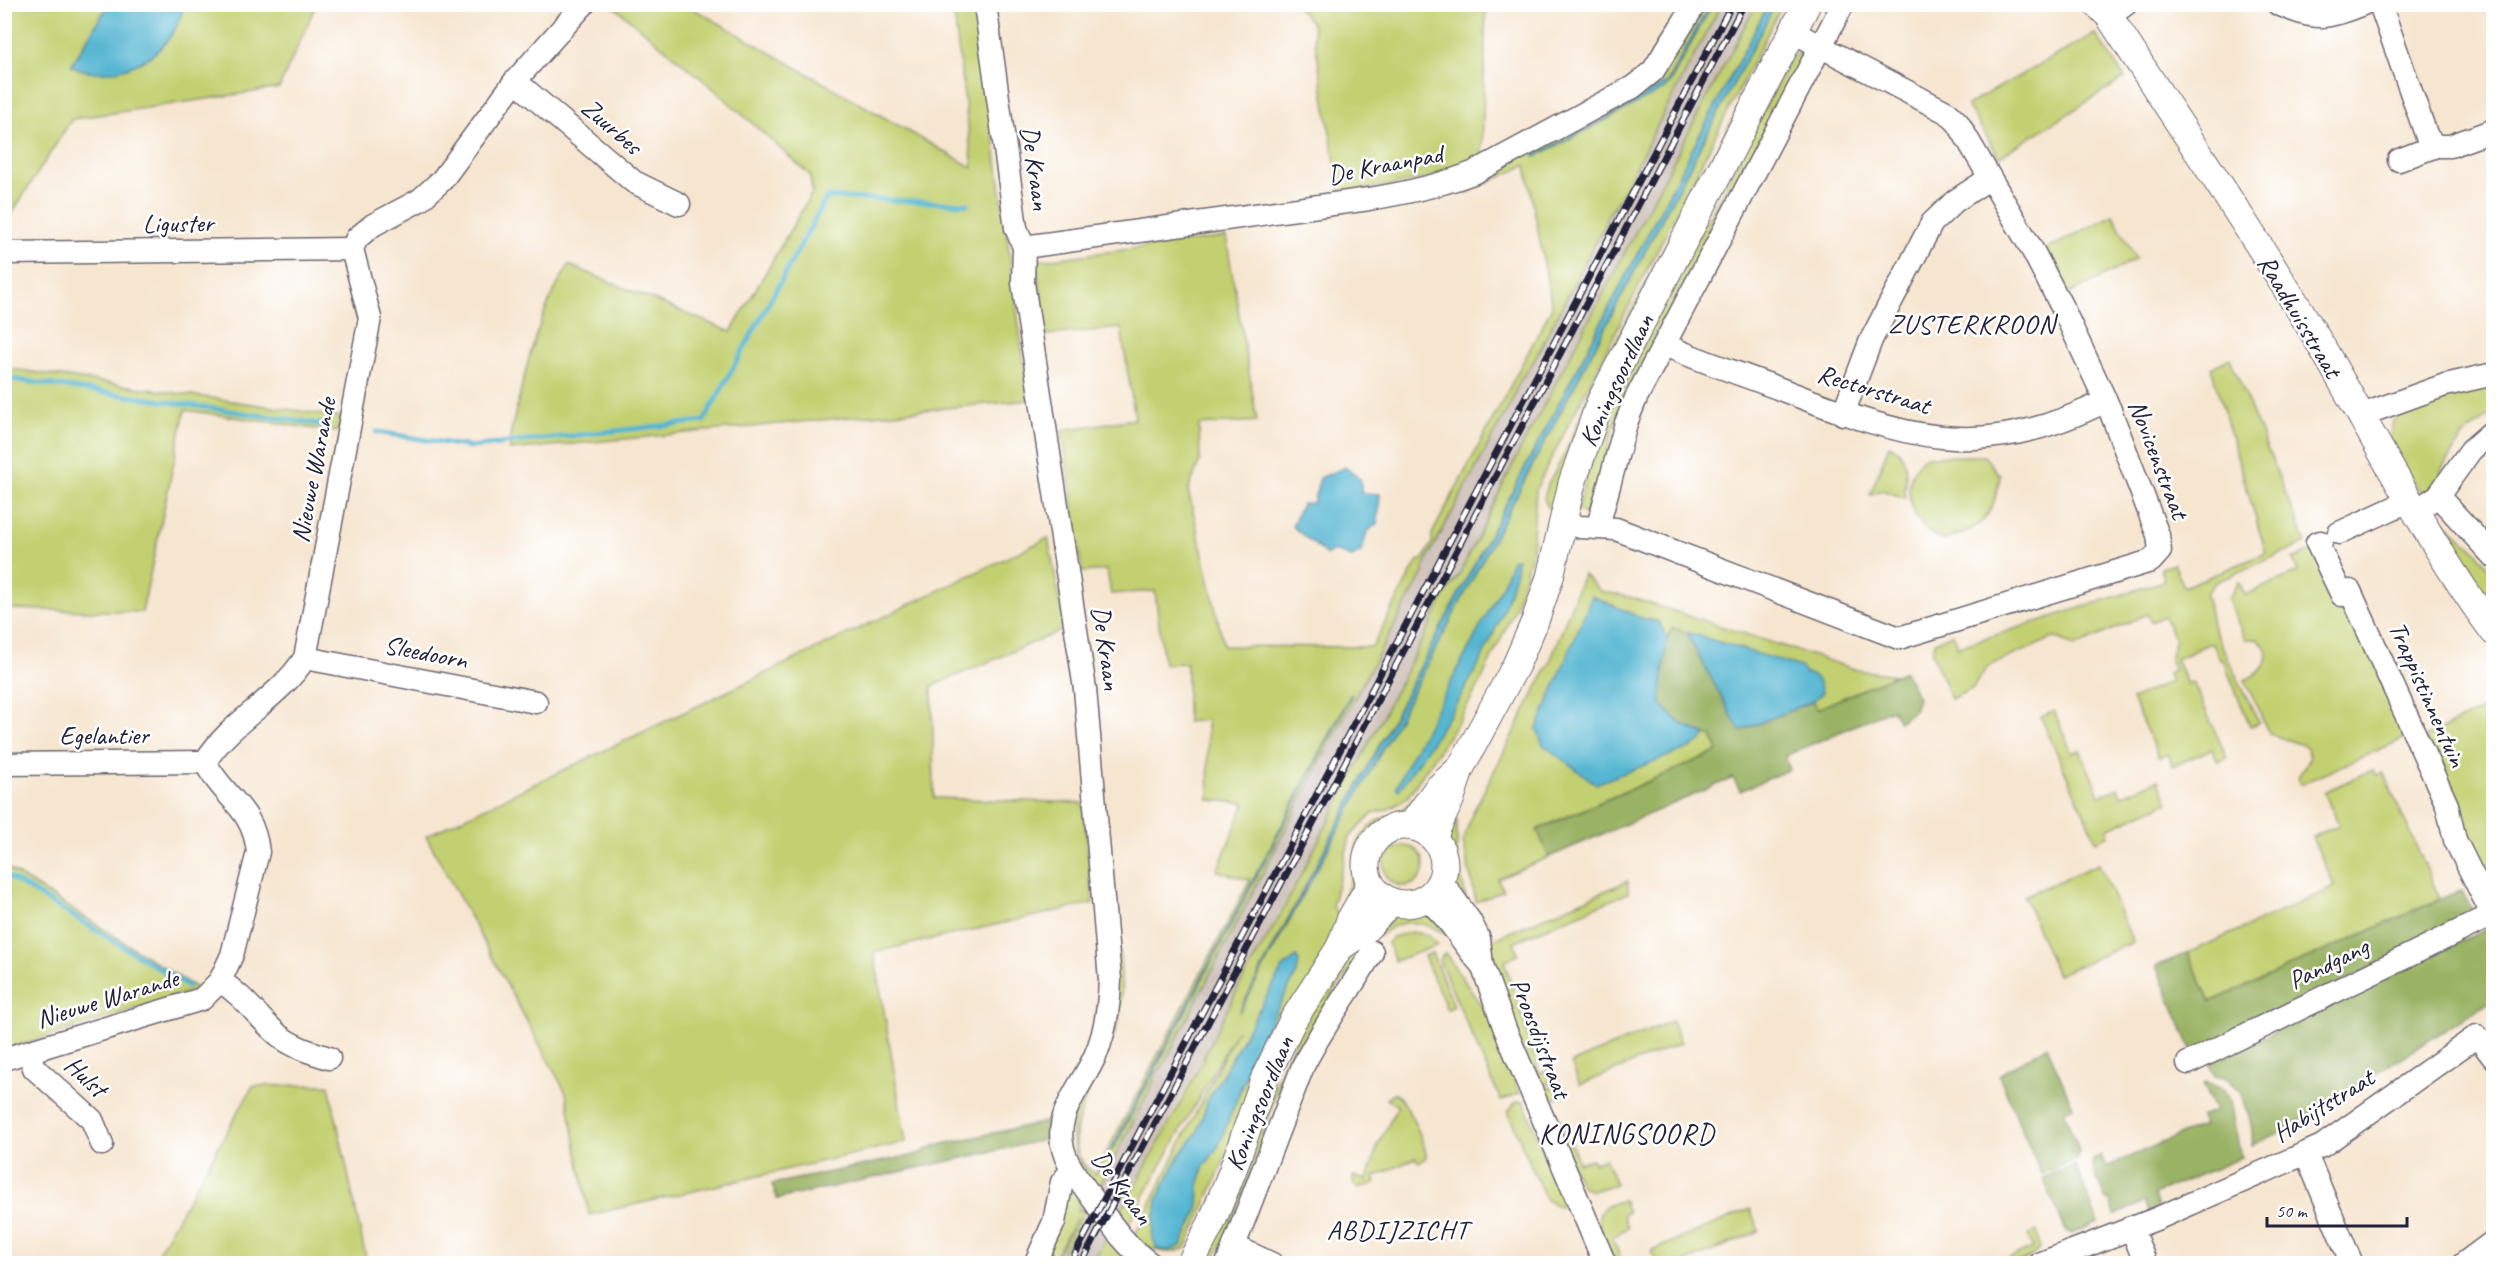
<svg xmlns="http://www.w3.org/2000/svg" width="2498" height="1268" font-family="Caveat,sans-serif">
  <rect width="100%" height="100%" fill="#fff"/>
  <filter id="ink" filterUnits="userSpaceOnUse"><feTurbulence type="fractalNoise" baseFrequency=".0167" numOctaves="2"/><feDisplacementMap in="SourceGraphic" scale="12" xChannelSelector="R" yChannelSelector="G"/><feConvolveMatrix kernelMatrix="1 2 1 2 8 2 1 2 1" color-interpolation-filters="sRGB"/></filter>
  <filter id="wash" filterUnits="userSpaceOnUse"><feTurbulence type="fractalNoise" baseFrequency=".008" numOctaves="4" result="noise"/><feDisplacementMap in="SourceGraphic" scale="24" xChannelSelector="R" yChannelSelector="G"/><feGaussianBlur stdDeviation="1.35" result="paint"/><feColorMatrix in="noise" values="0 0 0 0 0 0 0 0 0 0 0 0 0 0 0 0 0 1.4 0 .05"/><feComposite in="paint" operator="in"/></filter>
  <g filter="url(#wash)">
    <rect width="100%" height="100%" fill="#f6e5cf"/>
    <g fill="#cec1b9">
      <polygon points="1721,5 1756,5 1368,746 1117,1218 1114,1212 1115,1209 1110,1206 1111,1203 1106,1200 1107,1197 1097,1192 1114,1156 1336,732 1423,573 1427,559 1513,399 1518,383 1531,366 1605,224 1607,216 1618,200"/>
      <polygon points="1089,1206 1093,1211 1091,1215 1096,1218 1094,1221 1108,1234 1094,1264 1057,1264"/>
    </g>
    <g fill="#c3d071" stroke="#727956" stroke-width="1.5" fill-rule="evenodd">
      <polygon points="5,5 108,5 71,66 174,31 185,5 316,5 279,88 72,119 5,224"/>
      <path d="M612,5H687L973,168L953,5H976L1029,400L510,450V436C525,374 534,320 569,265L731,332L812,193L810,175L715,90Z"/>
      <polygon points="1296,5 1486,5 1482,156 1430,178 1340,194 1312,23"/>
      <path d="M1701,5H1710L1667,82L1611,115L1534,155L1535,157L1616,115L1670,83L1712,5H1721L1618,200L1607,216L1605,224L1531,366L1518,383L1513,399L1427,559L1423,573L1336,732L1162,1067L1155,1074L1153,1083L1097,1192C1083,1170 1073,1152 1072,1127L1114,932L1117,930C1120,959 1124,989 1119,1018C1112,1061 1043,1143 1095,1174L1250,880L1217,871L1245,803L1209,800L1207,720L1187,722V663L1164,664L1155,591L1111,594L1107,570L1082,572L1062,430L1135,419L1121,328L1047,335L1036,261L1226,237L1257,421L1199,425L1200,460L1188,490L1224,646L1372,647L1418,560L1422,561L1432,543V534L1552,307L1526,165L1466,193L1470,189L1467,182L1610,109ZM1352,694L1116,1144L1111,1152L1350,696Z"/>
      <path d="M1756,5H1768L1239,1012L1387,741L1775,5H1782L1542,477L1536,489L1532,551L1524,579L1513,613L1479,685L1459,720L1407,798L1393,807L1373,814L1350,837L1332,906L1342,919L1233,1141L1186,1248C1164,1257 1152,1250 1133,1239L1237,1030L1125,1230L1117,1218L1184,1097L1239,986L1279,917L1446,594L1459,575L1520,450ZM1296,957L1297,973L1260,1040L1218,1147L1203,1168L1199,1183L1198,1210L1181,1246L1152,1236L1158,1197L1180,1155L1197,1133L1208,1100L1282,969Z"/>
      <polygon points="2095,34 2125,78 1999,157 1967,105"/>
      <polygon points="1776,36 1557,509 1548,507 1544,498 1549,482 1566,452 1589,392"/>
      <polygon points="1806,51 1620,405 1595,493 1592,516 1587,516 1577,509 1601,427 1790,59 1799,52"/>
      <polygon points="2113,215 2136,259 2071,293 2047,249"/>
      <polygon points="2230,358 2306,543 2216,582 2206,593 2212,625 2259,723 2250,726 2223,660 2220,660 2213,644 2208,644 2176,659 2187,684 2193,682 2227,758 2218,762 2212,749 2173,766 2168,754 2159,758 2132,699 2171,681 2167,673 2174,670 2170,661 2175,640 2164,616 2151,622 2147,614 2074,647 2061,639 2053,638 1987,667 1972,689 1951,699 1932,653 1935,642 1953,633 1958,647 2164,581 2161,568 2174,564 2184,587 2266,553 2211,368"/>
      <polygon points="5,368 341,417 337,432 185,410 142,612 5,609"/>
      <polygon points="2493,379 2493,411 2462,438 2441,470 2443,477 2428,492 2418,490 2389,441 2393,421 2404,411"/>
      <path d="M1889,445C1912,455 1905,477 1905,498L1882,490L1870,495Z"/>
      <path d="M1926,456H1984L2000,476C1992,519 1986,525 1944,540C1910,528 1895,479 1926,456Z"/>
      <polygon points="2443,520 2479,554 2493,574 2493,619 2446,536"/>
      <polygon points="1048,538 1065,629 932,686 934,798 1083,803 1093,903 874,952 906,1142 589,1215 566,1093 426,836"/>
      <path d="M2317,548L2345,596L2408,737L2301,784L2298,777L2310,757L2306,746L2269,734L2245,680C2264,672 2277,656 2258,639H2245L2228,599L2239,582L2245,595L2298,572L2293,559Z"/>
      <polygon points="1583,574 1600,591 1633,598 1857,670 1895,675 1817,709 1813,701 1822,693 1805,674 1672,628 1667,638 1659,622 1641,618 1592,597 1537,729 1704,737 1704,734 1712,737 1719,751 1538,829 1549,857 1498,879 1503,891 1476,902 1463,842 1472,814 1550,662"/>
      <polygon points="2493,705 2493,904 2425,737"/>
      <polygon points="2054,711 2072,753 2080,750 2100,796 2118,788 2121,796 2158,780 2168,802 2107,829 2109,835 2096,841 2041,717"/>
      <polygon points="2373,770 2376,775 2383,772 2440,899 2210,1002 2188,953 2335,887 2312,837 2339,825 2324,792"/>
      <path d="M1416,797L1400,819L1385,825L1373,834L1364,846L1359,861L1358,886L1342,909C1344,898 1349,888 1351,878C1355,856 1354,838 1373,824C1389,813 1402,813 1416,797Z"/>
      <polygon points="1452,818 1457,821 1457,858 1467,902 1450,876 1448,847"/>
      <circle cx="1404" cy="866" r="20"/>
      <polygon points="2099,864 2133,942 2057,975 2024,896"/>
      <polygon points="4,866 198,989 5,1050"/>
      <polygon points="1628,881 1628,893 1514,942 1518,955 1504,961 1540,1073 1553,1069 1558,1079 1538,1088 1521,1048 1489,941"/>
      <path d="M1409,911C1428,913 1436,917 1445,934C1421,920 1401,917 1379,936L1372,931L1397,913Z"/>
      <polygon points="1411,932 1428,935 1438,945 1395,961 1387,943 1393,937"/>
      <path d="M1371,941C1337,987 1304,1031 1280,1084C1270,1105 1265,1130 1257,1153C1245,1191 1230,1229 1212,1263L1202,1264L1268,1099L1304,1021L1351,955Z"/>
      <polygon points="1432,953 1454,1006 1447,1010 1424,956"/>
      <polygon points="1445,953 1490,1018 1520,1093 1501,1101 1439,960"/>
      <polygon points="1672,1021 1681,1043 1580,1085 1571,1063"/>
      <polygon points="1559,1083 1564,1094 1552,1100 1579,1163 1592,1159 1594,1163 1605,1158 1616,1184 1592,1191 1581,1186 1539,1092"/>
      <polygon points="329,1085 367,1263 152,1263 253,1086"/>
      <path d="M1394,1093C1404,1096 1427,1146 1426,1158L1419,1163L1416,1158L1374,1177L1376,1183L1357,1188L1353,1184V1176L1367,1180L1378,1145L1398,1106L1386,1099Z"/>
      <polygon points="1516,1102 1524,1102 1546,1159 1564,1192 1564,1204 1558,1206 1546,1200 1508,1112"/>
      <polygon points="1066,1188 1076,1188 1082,1202 1077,1210 1081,1209 1083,1213 1057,1263 1053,1263 1077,1218 1051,1263 1042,1264"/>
      <path d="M1623,1200L1628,1212L1623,1215L1628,1227L1612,1238L1623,1263H1615C1609,1250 1589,1218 1605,1207C1610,1204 1618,1202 1623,1200Z"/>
      <polygon points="1750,1209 1759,1231 1684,1263 1657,1263 1651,1251"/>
      <path d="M2037,1231L2040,1248C2029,1263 2013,1263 1996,1264L2033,1248L2028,1235Z"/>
      <polygon points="1107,1235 1133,1264 1092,1264"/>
    </g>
    <g fill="#9ab263" stroke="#5e6a4f" stroke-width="1.5">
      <polygon points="1672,628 1686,632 1740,731 1813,701 1817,709 1905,671 1918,698 1914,710 1899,722 1892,709 1785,756 1790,769 1740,791 1733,778 1549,857 1537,830 1718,751 1712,737 1681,724 1660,703 1665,643"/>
      <polygon points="2461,890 2476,917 2193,1054 2156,966 2188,953 2210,1002"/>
      <path d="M2493,926V1000L2283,1131L2252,1145C2254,1127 2245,1090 2228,1080C2225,1077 2219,1077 2215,1076L2209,1063Z"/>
      <polygon points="2047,1046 2073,1107 2064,1112 2079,1150 2077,1159 2041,1174 1999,1075"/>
      <polygon points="2205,1082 2223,1089 2230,1102 2241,1158 2154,1194 2158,1208 2149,1212 2145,1202 2115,1215 2109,1199 2106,1200 2092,1166 2093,1160 2101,1155 2106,1167 2203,1125 2200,1117 2215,1111 2203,1083"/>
      <polygon points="1054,1120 1053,1138 777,1199 772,1184 918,1154 934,1146"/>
      <polygon points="2075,1165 2098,1222 2072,1234 2066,1231 2043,1178"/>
    </g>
    <g fill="#54b6d2" stroke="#3b6c86" stroke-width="1.5">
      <polygon points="1710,4 1712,5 1666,88 1535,157 1534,155 1611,115 1667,82"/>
      <path d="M108,5V4L185,5C181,13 179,23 174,31C152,66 108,82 71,66Z"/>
      <polygon points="1768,5 1775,5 1387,741 1239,1013"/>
      <polygon points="1345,467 1361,480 1361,493 1380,494 1378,523 1367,532 1362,551 1352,557 1334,551 1327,555 1292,526 1302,504 1313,503 1320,478"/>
      <path d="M1517,558C1518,570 1512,582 1509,593C1486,665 1441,729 1399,790L1396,788L1406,766L1502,586L1512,560Z"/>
      <polygon points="1592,596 1641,618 1659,622 1667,638 1660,703 1681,724 1704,734 1705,737 1692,747 1596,784 1543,745 1537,729"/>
      <path d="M1686,632L1801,667L1805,674C1818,674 1819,682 1822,693L1813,701L1740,731Z"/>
      <polygon points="1352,694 1116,1144 1110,1152 1350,696"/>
      <polygon points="1296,957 1299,961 1297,973 1260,1040 1218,1147 1203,1168 1199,1183 1198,1210 1181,1246 1168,1251 1157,1249 1152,1236 1158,1197 1180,1155 1197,1133 1208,1100 1282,969"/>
    </g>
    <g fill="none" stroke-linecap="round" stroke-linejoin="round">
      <g stroke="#54b6d2" stroke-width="5">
        <polyline points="4,378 326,425"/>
        <polyline points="377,432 471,447 704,421 827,197 968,204"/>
        <polyline points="4,874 188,986"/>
      </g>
    </g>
  </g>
  <g filter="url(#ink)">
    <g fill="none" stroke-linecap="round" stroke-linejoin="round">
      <g stroke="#6c666f" stroke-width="25">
        <g id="minor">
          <path d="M985,4L1016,228L1024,247L1023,283L1085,689L1110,980C1109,1006 1106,1032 1095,1056C1083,1084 1056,1111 1062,1144C1066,1166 1081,1182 1093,1199C1110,1223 1126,1247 1151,1264"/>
          <path d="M2278,4C2318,21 2324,19 2363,4"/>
          <polyline points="2380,4 2427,137 2436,146 2450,146 2494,130"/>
          <polyline points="2109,16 2126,4"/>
          <polyline points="515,81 634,182 679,204"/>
          <polyline points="2399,160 2436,146"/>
          <path d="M1024,247L1369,199C1406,193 1440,186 1475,172L1633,87L1653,71L1695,4"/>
          <polyline points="4,253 352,249"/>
          <path d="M1665,345C1702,362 1742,374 1780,389C1906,438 1977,464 2106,401"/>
          <polyline points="1843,414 1871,340 1932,223 1955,201 1990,178"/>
          <polyline points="2359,416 2445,385 2494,374"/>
          <polyline points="2438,496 2494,557"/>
          <polyline points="2417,510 2438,496 2471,450 2494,430"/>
          <polyline points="1562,522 1580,527 1616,529 1899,638 2151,561 2160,551 2158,535 2110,410 2064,311 2034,253 1958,123 1948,113 1793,32"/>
          <polyline points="1598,526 1626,423 1636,398 1843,4"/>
          <polyline points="2339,533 2411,500"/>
          <polyline points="2321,542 2317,543 2342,595 2350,591 2447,805 2455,840 2492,914"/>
          <polyline points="305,658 536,702"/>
          <polyline points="4,764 205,762"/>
          <polyline points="1442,882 1470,921 1479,939 1482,965 1505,1029 1605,1264"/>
          <path d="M1426,899C1450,917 1461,942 1481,964"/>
          <path d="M220,981C247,998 259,1020 282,1038C296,1048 313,1053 329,1058"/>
          <polyline points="29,1052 34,1068 92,1120 102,1144"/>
          <path d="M4,1059L202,999L220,981L232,955L258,852C253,806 224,799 205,762C230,721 279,699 305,658L370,318L352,249L357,238L373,225L420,200L442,180L515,81L584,4"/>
          <polyline points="2188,1063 2494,914"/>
          <polyline points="2306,1154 2352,1264"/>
          <polyline points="2131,1227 2146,1264"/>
          <polyline points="1234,1246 1272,1264"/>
          <polyline points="1035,1264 1054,1222 1062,1182 1072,1170"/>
          <path d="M1227,1264L1303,1066C1323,1026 1350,991 1372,952"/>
          <polyline points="2039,1264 2156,1219 2322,1146 2477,1036 2494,1058"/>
          <polyline points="2463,1264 2494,1241"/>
        </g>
      </g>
      <g stroke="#6c666f" stroke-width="29">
        <g id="tertiary">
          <path d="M2097,4L2109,16C2175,119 2245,220 2309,325C2370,427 2423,536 2494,632"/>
          <circle cx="1405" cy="865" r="39"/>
          <polyline points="1411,826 1437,789 1457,771"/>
          <polyline points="1433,837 1451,798 1460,769 1516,665 1535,621 1550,577 1572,483 1600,402 1807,4"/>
          <polyline points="1340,947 1364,931 1391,902"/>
          <polyline points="1190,1264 1211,1224 1232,1172 1265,1077 1293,1020 1340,947 1350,920 1370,885"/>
        </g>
      </g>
      <use href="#minor" stroke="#fff" stroke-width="22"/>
      <use href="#tertiary" stroke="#fff" stroke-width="27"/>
      <g stroke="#22223b" stroke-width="7">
        <g id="rail">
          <polyline points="1070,1264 1732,4"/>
          <polyline points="1081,1264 1744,4"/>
        </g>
      </g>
      <use href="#rail" stroke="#fff" stroke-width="4.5" stroke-dasharray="14" stroke-linecap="butt"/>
    </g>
  </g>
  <g text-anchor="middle" stroke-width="5" stroke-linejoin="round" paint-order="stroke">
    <g font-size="26" fill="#22223b" stroke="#fff">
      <text transform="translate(612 126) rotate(41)" y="9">Zuurbes</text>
      <text transform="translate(1385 164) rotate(-11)" y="9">De Kraanpad</text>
      <text transform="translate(1036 168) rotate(82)" y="9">De Kraan</text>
      <text transform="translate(178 223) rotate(-1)" y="9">Liguster</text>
      <text transform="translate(2300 316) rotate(59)" y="9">Raadhuisstraat</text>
      <text transform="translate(1616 380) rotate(-65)" y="9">Koningsoordlaan</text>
      <text transform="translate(1874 389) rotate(17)" y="9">Rectorstraat</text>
      <text transform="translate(2159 459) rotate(69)" y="9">Novicenstraat</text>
      <text transform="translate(313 470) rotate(-79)" y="9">Nieuwe Warande</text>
      <text transform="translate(1107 648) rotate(82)" y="9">De Kraan</text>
      <text transform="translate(426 652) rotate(11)" y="9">Sleedoorn</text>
      <text transform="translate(2428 694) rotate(66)" y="9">Trappistinnentuin</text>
      <text x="104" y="744">Egelantier</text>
      <text transform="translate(2328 963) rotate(-26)" y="9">Pandgang</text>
      <text transform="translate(107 998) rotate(-17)" y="9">Nieuwe Warande</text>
      <text transform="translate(1541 1038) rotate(69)" y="9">Proosdijstraat</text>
      <text transform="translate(86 1076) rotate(43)" y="9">Hulst</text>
      <text transform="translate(1259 1103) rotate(-68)" y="9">Koningsoordlaan</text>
      <text transform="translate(2323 1105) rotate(-32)" y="9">Habijtstraat</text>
      <text transform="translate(1123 1187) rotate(54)" y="9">De Kraan</text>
    </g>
    <g font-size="27" letter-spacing="1.5" fill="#22223b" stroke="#fff">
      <text x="1972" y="333">ZUSTERKROON</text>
      <text x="1398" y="1239">ABDIJZICHT</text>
    </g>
    <g font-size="28" letter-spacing="1.5" fill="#22223b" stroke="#fff">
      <text x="1627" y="1143">KONINGSOORD</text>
    </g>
  </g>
  <rect width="2498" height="1268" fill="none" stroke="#fff" stroke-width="24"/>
  <path d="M2267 1217v9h140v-9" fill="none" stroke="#22223b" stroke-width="3"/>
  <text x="2276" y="1217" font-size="18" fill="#22223b" stroke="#ffffff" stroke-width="4.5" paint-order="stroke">50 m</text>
</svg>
